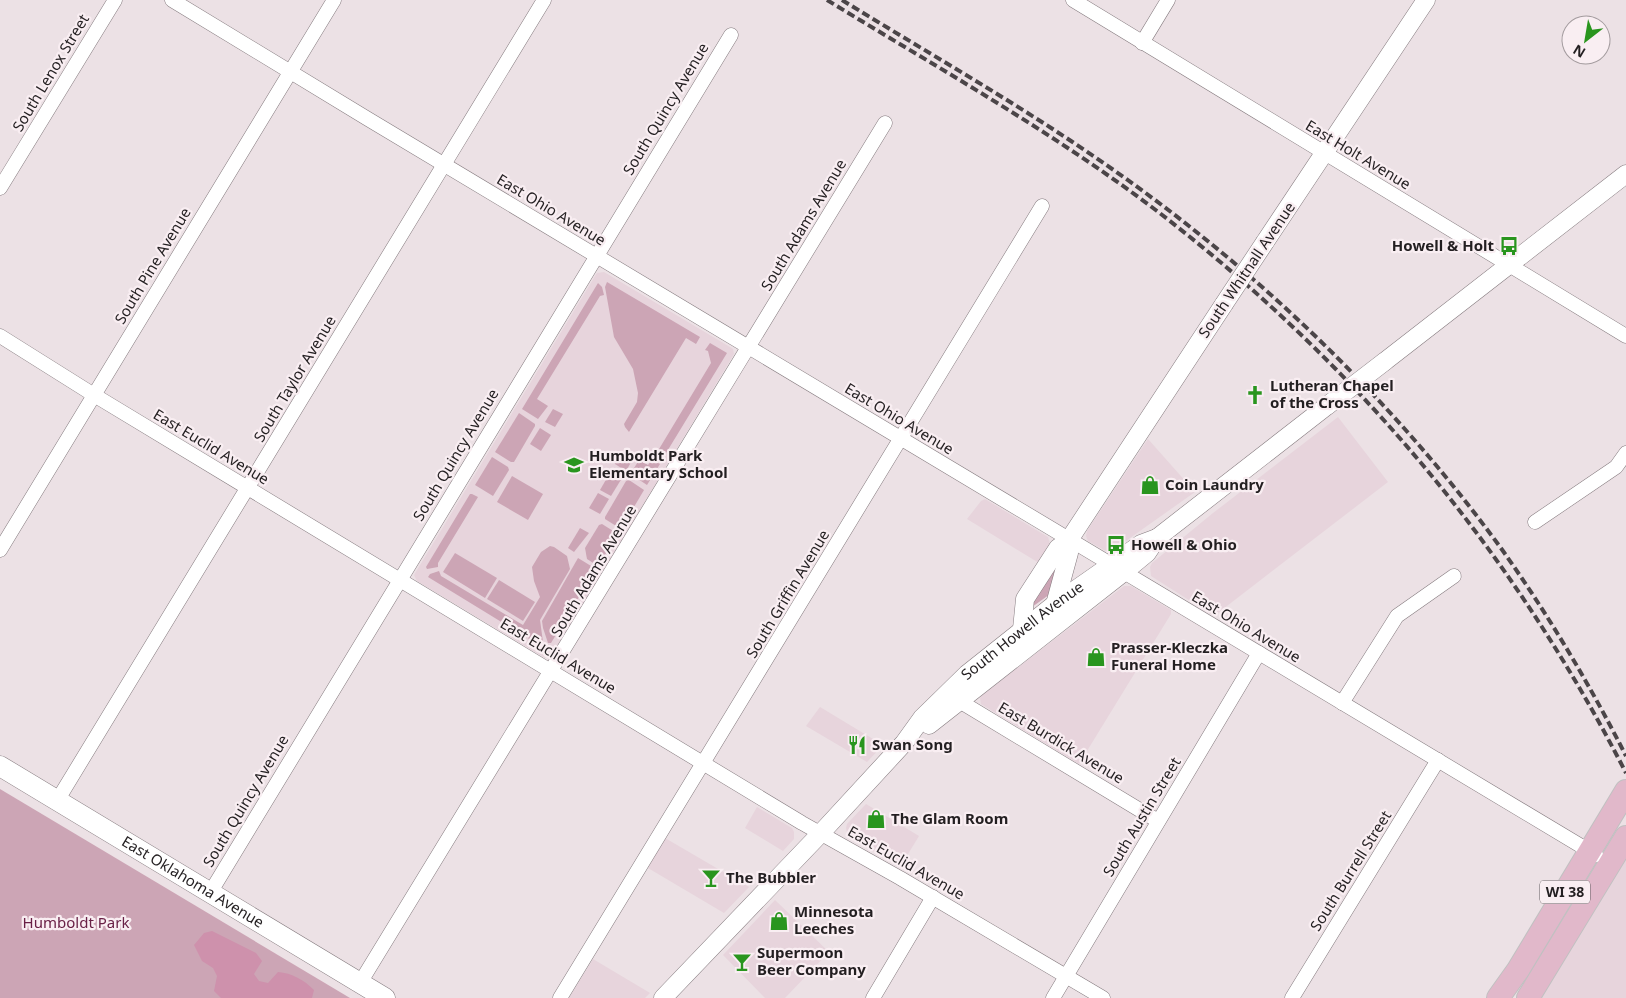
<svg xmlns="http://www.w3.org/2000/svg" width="1626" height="998" font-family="'Noto Sans',sans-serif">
  <rect width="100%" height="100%" fill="#ece1e5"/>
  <g fill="#e7d4dc">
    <polygon points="604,272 730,347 733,349 734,354 553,654 545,658 417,581 414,575 595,276 597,273"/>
    <polygon points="1338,417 1388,482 1214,616 1151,576 1150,567 1152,563 1213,513"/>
    <polygon points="1148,439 1195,492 1113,550 1110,552 1104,550 1088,541 1086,536 1087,531"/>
    <polygon points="985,499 1048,537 1050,544 1039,563 967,519 981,501"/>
    <polygon points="1124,586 1131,586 1171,610 1171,614 1079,764 981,704 980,698 982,695"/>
    <polygon points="820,707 883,745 867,762 806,726"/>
    <polygon points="866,804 919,836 900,867 848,836 846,828 847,824"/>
    <polygon points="757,807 792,828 794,832 794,839 783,851 745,828"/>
    <polygon points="665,838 749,887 724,913 648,868"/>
    <polygon points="1626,855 1626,998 1541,998"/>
    <polygon points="775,900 829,952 785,998 765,998 723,955"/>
    <polygon points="593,959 650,993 645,998 569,998"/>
  </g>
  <g fill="#cca5b5">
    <polygon points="607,282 700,337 696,344 686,338 629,432 625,427 624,424 637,402 638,393 633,369 614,337 605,287"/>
    <polygon points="598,283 602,287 604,295 600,296 537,399 548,406 538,419 522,409"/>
    <polygon points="710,343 727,353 663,458 656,454 711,363 708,351 705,350"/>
    <polygon points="553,409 563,414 555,427 545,422"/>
    <polygon points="519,413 535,424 535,426 514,462 511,462 495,452"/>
    <polygon points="540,428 551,435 541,451 530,444"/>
    <polygon points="623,451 634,457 626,471 615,464"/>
    <polygon points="492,457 508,467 509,470 493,496 475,485"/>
    <polygon points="639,460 648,465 652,460 660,464 647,485 632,475 631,473"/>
    <polygon points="611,471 622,478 611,496 600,490"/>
    <polygon points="512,476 543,494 528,520 497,502"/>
    <polygon points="629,480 644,490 621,529 605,519 605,517 626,481"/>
    <polygon points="598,493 609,499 600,514 589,508"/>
    <polygon points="470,494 472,494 478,497 438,563 438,567 427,569 426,567"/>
    <polygon points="602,524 618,534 598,566 587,559 585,548 599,525"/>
    <polygon points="580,528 589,533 574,552 568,548"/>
    <polygon points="550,546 554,547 567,556 570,569 540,620 543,642 539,645 428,577 430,574 439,571 441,576 523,625 540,597 534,581 532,567 541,552"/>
    <polygon points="455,553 497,578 485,598 443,572"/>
    <polygon points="1061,555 1053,592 1032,607 1031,604"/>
    <polygon points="578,558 596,569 551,643 548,643 543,628 542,621"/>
    <polygon points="499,580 535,602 523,621 487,599"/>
    <polygon points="0,789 350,998 0,998"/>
  </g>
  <path fill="#ce91ac" d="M212,931L256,953L262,961L254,974L259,981L268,983L278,972C292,973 304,980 314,990L312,998H221L214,991L217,976L213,968L202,961L194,945L204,933Z"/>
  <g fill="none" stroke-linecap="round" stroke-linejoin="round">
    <g stroke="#857b7f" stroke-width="15">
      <g id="minor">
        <polyline points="172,0 368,119 1596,855"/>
        <polyline points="1073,0 1626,336"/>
        <polyline points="1142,43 1168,0"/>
        <polyline points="0,188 115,0"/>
        <polyline points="0,336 94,395 802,823 900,878 1103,998"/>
        <polyline points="1535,522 1616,467 1626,453"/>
        <polyline points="0,550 334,0"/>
        <polyline points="951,696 1158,821"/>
        <polyline points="1342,703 1397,616 1454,576"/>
        <polyline points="57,801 544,0"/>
        <polyline points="210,893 731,35"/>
        <polyline points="360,983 885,123"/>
        <polyline points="560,998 1042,206"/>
        <polyline points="873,998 933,897"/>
        <polyline points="1053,998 1259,653"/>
        <polyline points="1292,998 1438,760"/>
      </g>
    </g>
    <g stroke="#857b7f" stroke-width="19">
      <g id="tertiary">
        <polyline points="1265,242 1426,0"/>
        <polyline points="1384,362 1626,174"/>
        <polyline points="1054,608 1069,553 1069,540"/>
        <polyline points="1022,629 1025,599 1058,548 1069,540 1224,304"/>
        <polyline points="929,725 1124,572 1147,553 1157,538 1328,405"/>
        <path id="s1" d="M663,998L821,833L904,743L922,718L967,674L1055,604L1141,544L1157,538"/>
      </g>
    </g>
    <g stroke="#857b7f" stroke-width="21">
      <g id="secondary">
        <path id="s2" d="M0,766L385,998"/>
      </g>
    </g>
    <g stroke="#c1c0c1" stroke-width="24">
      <g id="primary">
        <polyline points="1498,998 1518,970 1626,791"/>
        <polyline points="1528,998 1626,837"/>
      </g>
    </g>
    <use href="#minor" stroke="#fff" stroke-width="14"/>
    <use href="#tertiary" stroke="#fff" stroke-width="18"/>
    <use href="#secondary" stroke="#fff" stroke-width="20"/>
    <use href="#primary" stroke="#e1b8ca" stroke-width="22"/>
    <g stroke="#4b4548" stroke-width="4" stroke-dasharray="8 4" stroke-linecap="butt">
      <path d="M827,0C938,68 1053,132 1157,211C1356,364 1512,550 1626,773"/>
      <path d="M842,0C933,56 1027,109 1115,171C1262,274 1398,406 1503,551C1549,616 1590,685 1626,756"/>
    </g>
    <g stroke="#857b7f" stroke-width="19" stroke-linecap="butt">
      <g id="tertiary-bridge">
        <polyline points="1224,304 1265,242"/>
        <polyline points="1328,405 1384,362"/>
      </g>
    </g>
    <use href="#tertiary-bridge" stroke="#fff" stroke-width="18"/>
  </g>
  <defs>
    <g id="bus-bare" transform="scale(1.5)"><path d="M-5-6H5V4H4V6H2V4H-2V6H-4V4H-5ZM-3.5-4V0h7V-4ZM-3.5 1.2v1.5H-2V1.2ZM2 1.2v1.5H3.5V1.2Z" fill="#29951e" stroke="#f9eef2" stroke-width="2.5" paint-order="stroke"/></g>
    <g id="church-bare" transform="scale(1.5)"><path d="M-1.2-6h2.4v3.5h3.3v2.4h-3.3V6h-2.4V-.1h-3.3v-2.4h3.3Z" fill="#29951e" stroke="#f9eef2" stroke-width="2.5" paint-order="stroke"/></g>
    <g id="school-bare" transform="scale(1.5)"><path d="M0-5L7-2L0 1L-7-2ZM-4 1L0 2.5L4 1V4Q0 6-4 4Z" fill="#29951e" stroke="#f9eef2" stroke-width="2.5" paint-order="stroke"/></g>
    <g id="shop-bare" transform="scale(1.5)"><path d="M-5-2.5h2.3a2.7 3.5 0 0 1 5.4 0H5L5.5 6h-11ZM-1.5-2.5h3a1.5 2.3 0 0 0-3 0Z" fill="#29951e" stroke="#f9eef2" stroke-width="2.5" paint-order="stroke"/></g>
    <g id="restaurant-bare" transform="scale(1.5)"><path d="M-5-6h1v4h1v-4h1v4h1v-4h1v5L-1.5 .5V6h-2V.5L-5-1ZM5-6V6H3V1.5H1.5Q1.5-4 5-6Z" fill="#29951e" stroke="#f9eef2" stroke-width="2.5" paint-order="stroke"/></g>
    <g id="bar-bare" transform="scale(1.5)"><path d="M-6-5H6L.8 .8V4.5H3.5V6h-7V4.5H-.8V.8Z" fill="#29951e" stroke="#f9eef2" stroke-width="2.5" paint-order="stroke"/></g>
  </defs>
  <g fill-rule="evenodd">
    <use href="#bus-bare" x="1509" y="246"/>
    <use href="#church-bare" x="1255" y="395"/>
    <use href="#school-bare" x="574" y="465"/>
    <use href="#shop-bare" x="1150" y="485"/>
    <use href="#bus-bare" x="1116" y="545"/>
    <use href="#shop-bare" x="1096" y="657"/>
    <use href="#restaurant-bare" x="857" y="745"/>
    <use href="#shop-bare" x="876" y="819"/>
    <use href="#bar-bare" x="711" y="878"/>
    <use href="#shop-bare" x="779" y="921"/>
    <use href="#bar-bare" x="742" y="962"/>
  </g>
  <g text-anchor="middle" stroke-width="4.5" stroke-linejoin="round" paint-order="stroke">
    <rect fill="#f9eef2" stroke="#635d60" stroke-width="1" x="1540" y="880.5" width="50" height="23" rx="4"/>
    <g font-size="14" font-weight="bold" fill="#231f21">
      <text x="1565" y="897">WI 38</text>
    </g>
    <g font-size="15" fill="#231f21" stroke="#f9eef2">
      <text transform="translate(51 73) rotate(-59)" y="5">South Lenox Street</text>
      <text transform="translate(666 109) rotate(-59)" y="5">South Quincy Avenue</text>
      <text transform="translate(1358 155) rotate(31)" y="5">East Holt Avenue</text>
      <text transform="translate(551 210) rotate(31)" y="5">East Ohio Avenue</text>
      <text transform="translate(804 225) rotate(-59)" y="5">South Adams Avenue</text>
      <text transform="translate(153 266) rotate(-59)" y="5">South Pine Avenue</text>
      <text transform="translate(1247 270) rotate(-56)" y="5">South Whitnall Avenue</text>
      <text transform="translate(295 379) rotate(-59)" y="5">South Taylor Avenue</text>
      <text transform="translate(899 419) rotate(31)" y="5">East Ohio Avenue</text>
      <text transform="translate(211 447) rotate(31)" y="5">East Euclid Avenue</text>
      <text transform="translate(456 455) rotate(-59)" y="5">South Quincy Avenue</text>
      <text transform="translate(594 571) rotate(-59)" y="5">South Adams Avenue</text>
      <text transform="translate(788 594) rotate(-59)" y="5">South Griffin Avenue</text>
      <text transform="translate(1246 627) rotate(31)" y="5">East Ohio Avenue</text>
      <text dy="5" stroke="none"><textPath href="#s1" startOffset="515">South Howell Avenue</textPath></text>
      <text transform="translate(558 656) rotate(31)" y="5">East Euclid Avenue</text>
      <text transform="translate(1061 743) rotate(31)" y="5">East Burdick Avenue</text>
      <text transform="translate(246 801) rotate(-59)" y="5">South Quincy Avenue</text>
      <text transform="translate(1142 817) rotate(-59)" y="5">South Austin Street</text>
      <text transform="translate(906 863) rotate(30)" y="5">East Euclid Avenue</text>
      <text transform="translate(1351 871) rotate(-58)" y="5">South Burrell Street</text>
      <text dy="5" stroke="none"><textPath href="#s2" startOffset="225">East Oklahoma Avenue</textPath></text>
    </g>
    <g font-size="15" font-weight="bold" fill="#231f21" stroke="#f9eef2" text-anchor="start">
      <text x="1494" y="251" text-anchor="end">Howell &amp; Holt</text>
      <text x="1270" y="391">Lutheran Chapel<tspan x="1270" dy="17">of the Cross</tspan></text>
      <text x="589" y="461">Humboldt Park<tspan x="589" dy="17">Elementary School</tspan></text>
      <text x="1165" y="490">Coin Laundry</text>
      <text x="1131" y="550">Howell &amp; Ohio</text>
      <text x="1111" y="653">Prasser-Kleczka<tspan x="1111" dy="17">Funeral Home</tspan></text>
      <text x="872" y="750">Swan Song</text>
      <text x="891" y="824">The Glam Room</text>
      <text x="726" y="883">The Bubbler</text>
      <text x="794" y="917">Minnesota<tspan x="794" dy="17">Leeches</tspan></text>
      <text x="757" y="958">Supermoon<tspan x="757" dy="17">Beer Company</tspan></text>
    </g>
    <g font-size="15" fill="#692046" stroke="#f9eef2">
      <text x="76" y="928">Humboldt Park</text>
    </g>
  </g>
  <g transform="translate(1586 40) rotate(211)"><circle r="24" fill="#f9eef2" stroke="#a39b9e"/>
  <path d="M0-4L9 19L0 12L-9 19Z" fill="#29951e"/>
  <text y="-8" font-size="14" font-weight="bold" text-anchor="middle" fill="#231f21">N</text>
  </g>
</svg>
